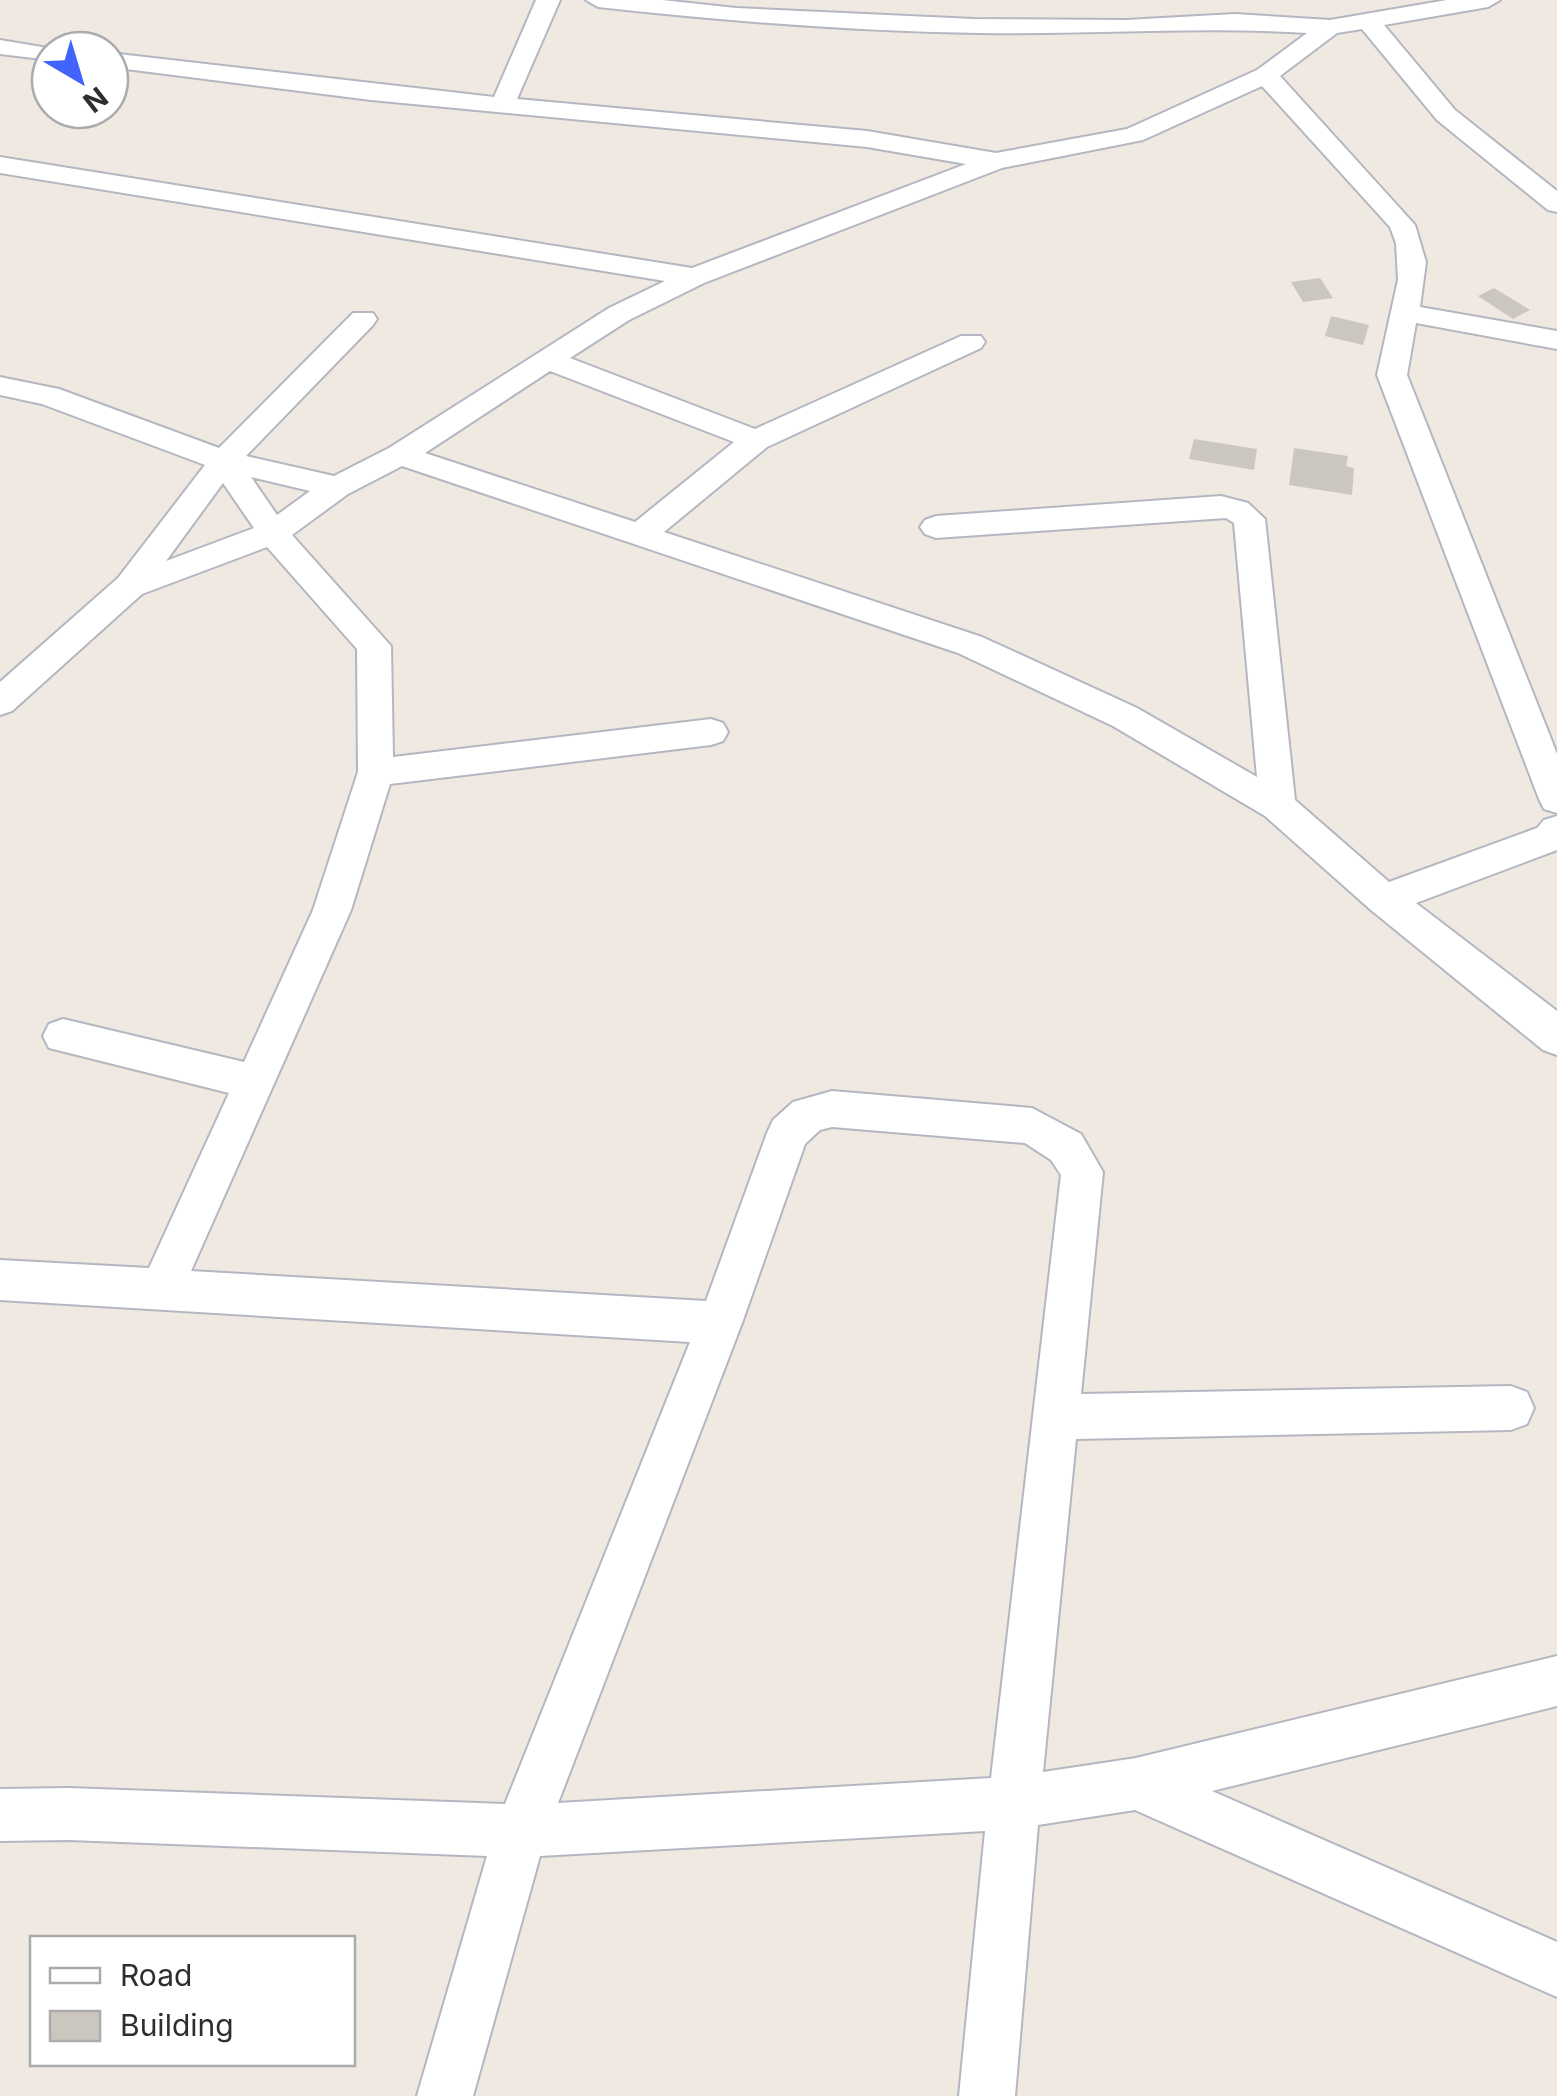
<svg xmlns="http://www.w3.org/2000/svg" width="1557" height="2096" font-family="Inter,sans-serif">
  <rect width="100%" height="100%" fill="#efe9e1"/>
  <g fill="#cbc7bf">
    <polygon points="1320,278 1333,298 1303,302 1291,282"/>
    <polygon points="1494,288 1530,310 1513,319 1478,296"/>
    <polygon points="1331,316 1369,325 1363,345 1325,336"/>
    <polygon points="1194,439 1257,449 1254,470 1189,459"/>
    <polygon points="1294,448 1348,456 1346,466 1354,468 1352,495 1289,485"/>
  </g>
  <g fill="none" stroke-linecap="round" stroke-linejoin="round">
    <g stroke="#b4b7c1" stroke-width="4">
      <g id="street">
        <path d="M536,0H560L517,99L867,131L996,153L1127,129L1257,70L1307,33C1198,26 1089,35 979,33C852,31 725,21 598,7L586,0H662L736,8L974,19L1126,20L1235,14L1330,20L1447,0H1500L1488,7L1384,25L1455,110L1557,191V212L1548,210L1437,120L1362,29L1337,33L1280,76L1415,225L1426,262L1420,307L1557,331V349L1416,323L1407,375L1557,754V813L1544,809L1539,799L1377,375L1398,280L1396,243L1390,227L1262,86L1143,140L1002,168L704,283L629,320L570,358L755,429L961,336H981L985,342L981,348L767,447L664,532L982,637L1137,708L1257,777L1234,523L1226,518L936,538L925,534L920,527L925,520L936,516L1221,496L1248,503L1265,519L1295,800L1389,882L1537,828L1544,820L1557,816V850L1416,903L1557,1011V1055L1543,1050L1371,910L1265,816L1113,726L958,653L402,466L348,494L292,535L391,646L393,757L711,719L723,723L728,732L723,741L711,745L390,784L351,910L191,1271L706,1301L767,1133L773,1120L793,1102L832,1091L1032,1108L1081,1134L1103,1172L1081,1394L1511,1386L1527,1392L1534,1408L1527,1424L1511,1430L1076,1439L1043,1772L1136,1758L1557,1656V1706L1212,1791L1557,1942V1997L1135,1810L1038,1825L1015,2096H959L985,1831L540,1856L473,2096H417L487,1856L69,1840L0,1841V1789L69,1788L505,1804L690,1342L0,1300V1260L149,1268L229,1093L49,1048L43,1036L49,1024L63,1019L244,1062L313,910L358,772L357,649L267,547L142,594L12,711L0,715V682L118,578L205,465L42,404L0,395V377L59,389L219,448L353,313H373L377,319L373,325L246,456L334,476L389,448L609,308L665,281L0,173V157L692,268L966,164L867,147L371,100L110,67V53L494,97ZM550,371L734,442L635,522L425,453ZM251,477L310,491L277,515ZM223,483L254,528L166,561ZM832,1127L1025,1143L1051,1160L1061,1175L991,1778L558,1803L742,1323L805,1144L820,1130Z"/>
        <polygon points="0,40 60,50 50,50 50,60 0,54"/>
      </g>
    </g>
    <use href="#street" fill="#fff" fill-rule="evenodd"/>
  </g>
  <rect x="30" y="1936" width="325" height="130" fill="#ffffff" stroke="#ababab" stroke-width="2.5"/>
  <rect x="50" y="1968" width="50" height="15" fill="#ffffff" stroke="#ababab" stroke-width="2.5"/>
  <text x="120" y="1986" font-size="30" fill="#2e2e2e">Road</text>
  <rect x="50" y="2011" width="50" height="30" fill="#cbc7bf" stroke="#ababab" stroke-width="2.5"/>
  <text x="120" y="2036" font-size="30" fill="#2e2e2e">Building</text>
  <g transform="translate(80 80) rotate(142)"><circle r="48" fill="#ffffff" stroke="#ababab" stroke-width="2.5"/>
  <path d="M0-8L18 38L0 25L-18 38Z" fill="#4264fb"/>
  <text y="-15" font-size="28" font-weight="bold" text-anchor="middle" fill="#2e2e2e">N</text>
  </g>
</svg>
